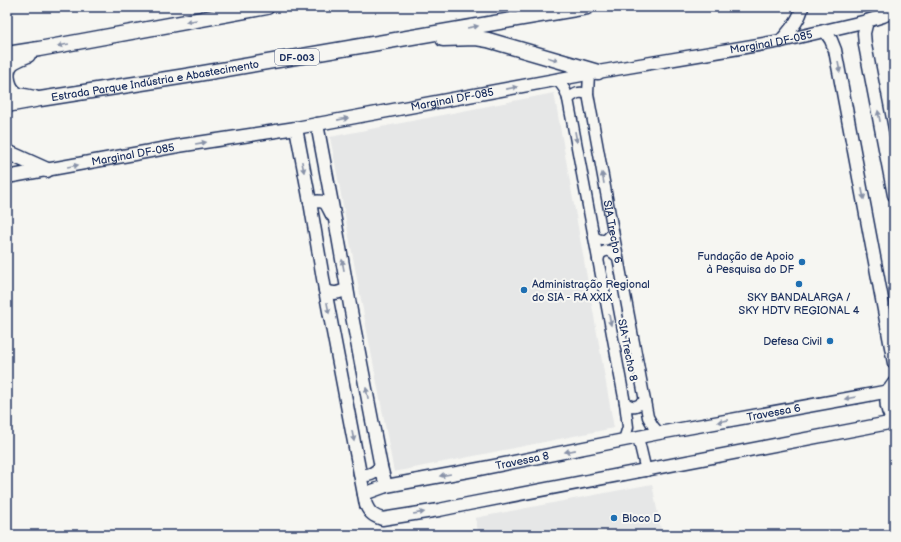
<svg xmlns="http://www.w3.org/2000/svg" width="901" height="542" font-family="'Balsamiq Sans',sans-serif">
  <rect width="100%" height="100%" fill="#f6f6f2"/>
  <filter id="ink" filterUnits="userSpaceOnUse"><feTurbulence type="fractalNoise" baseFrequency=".025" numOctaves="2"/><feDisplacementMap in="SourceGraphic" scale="8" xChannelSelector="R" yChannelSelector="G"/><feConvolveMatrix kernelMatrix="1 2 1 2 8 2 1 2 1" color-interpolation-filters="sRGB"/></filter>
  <g filter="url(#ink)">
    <g fill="#e6e7e7">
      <polygon points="554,93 614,428 394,472 330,137"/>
      <polygon points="652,484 662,535 479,535 475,518"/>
    </g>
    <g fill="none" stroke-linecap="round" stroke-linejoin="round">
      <g stroke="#1b2f5e" stroke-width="13">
        <g id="minor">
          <path id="s1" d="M589,73L588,94L613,231L648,417L653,426L659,433"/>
          <polyline points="557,79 565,90 568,99 625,403 628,427 624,440"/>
          <path d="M568,99C576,93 579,91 588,94"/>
          <path d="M594,237C604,243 608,240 613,231"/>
          <path d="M598,260L600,254C608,248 611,251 618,257"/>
          <path d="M625,403C634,409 637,406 645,401"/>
          <polyline points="638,437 646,471"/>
        </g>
      </g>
      <g stroke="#1b2f5e" stroke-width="15">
        <g id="major">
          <polyline points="867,21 864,33 865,45 894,195"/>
          <polyline points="825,31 831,40 835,50 894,363"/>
          <path d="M781,41C789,31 800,20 802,7"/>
          <polyline points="317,124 336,225 351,311 381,467 386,486"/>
          <path d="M296,128L310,202L325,290L366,505C370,514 374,516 382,519L439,510L468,504L894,422"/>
          <path id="s2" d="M7,177L178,146L296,128L598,72L781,41L867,21L883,16L894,11"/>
          <path d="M310,202C326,200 325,201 332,215"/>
          <path d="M325,290C333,295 339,293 347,289"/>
          <path d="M894,383C883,396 885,409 894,422"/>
          <path d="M360,474C369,477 374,473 381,467"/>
          <path id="s3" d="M364,494L386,486L479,469L659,433L863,396L889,391"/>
        </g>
      </g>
      <g stroke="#1b2f5e" stroke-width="17">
        <g id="highway">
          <polyline points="443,39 476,38 488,40 598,72"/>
          <polyline points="7,54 39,49 267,7"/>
          <path d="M28,55C23,57 15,60 11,64C4,73 8,91 19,95C24,96 30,97 35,98"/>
          <path id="s4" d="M7,105L40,99L186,76L587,7"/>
          <polyline points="7,152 47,170"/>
        </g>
      </g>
      <use href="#minor" stroke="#f6f6f2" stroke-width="10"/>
      <use href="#major" stroke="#f6f6f2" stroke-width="12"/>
      <use href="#highway" stroke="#f6f6f2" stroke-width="14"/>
    </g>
    <defs><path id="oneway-solid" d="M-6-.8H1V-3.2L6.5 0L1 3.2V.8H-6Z"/></defs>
    <g fill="#8892a8">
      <use href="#oneway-solid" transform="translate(191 21) rotate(170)"/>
      <use href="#oneway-solid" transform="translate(473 27) rotate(-10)"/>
      <use href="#oneway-solid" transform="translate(63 45) rotate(170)"/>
      <use href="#oneway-solid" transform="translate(553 59) rotate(17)"/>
      <use href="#oneway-solid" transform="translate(839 67) rotate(79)"/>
      <use href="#oneway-solid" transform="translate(512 88) rotate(-11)"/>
      <use href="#oneway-solid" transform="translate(879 116) rotate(-101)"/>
      <use href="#oneway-solid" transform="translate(343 119) rotate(-11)"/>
      <use href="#oneway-solid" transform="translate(576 137) rotate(80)"/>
      <use href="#oneway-solid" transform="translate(201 143) rotate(-9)"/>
      <use href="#oneway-solid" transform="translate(73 166) rotate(-10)"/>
      <use href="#oneway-solid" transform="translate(303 167) rotate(79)"/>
      <use href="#oneway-solid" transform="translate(603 178) rotate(-100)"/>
      <use href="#oneway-solid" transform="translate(863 194) rotate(79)"/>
      <use href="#oneway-solid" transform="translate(343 265) rotate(-100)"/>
      <use href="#oneway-solid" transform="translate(328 308) rotate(79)"/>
      <use href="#oneway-solid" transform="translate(610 320) rotate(79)"/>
      <use href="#oneway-solid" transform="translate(367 393) rotate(-101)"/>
      <use href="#oneway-solid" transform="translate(850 398) rotate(170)"/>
      <use href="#oneway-solid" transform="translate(723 421) rotate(169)"/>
      <use href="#oneway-solid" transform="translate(353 436) rotate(79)"/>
      <use href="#oneway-solid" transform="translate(570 451) rotate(169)"/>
      <use href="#oneway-solid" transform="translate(445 475) rotate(170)"/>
      <use href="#oneway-solid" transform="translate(419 513) rotate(-9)"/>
    </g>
  </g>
  <g fill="#1f6fb2" stroke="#f6f6f2" stroke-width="1.5">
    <circle cx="802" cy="262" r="4"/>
    <circle cx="799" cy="284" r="4"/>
    <circle cx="524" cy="290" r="4"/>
    <circle cx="830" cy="341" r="4"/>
    <circle cx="614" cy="518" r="4"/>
  </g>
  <g text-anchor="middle" stroke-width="4" stroke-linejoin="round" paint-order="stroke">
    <rect fill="#f6f6f2" stroke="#5d6b8a" stroke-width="1" x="275" y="49" width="44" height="16" rx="3"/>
    <g font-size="10" font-weight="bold" fill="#1b2f5e">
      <text x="297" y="61">DF-003</text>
    </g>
    <g font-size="11" fill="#1b2f5e" stroke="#f6f6f2">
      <text dy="4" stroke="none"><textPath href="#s2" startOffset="776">Marginal DF-085</textPath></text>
      <text dy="4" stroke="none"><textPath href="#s4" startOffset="150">Estrada Parque Indústria e Abastecimento</textPath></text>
      <text dy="4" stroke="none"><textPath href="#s2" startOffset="452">Marginal DF-085</textPath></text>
      <text dy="4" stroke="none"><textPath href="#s2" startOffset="128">Marginal DF-085</textPath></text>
      <text dy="4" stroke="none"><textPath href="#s1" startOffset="161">SIA Trecho 6</textPath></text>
      <text transform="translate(628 350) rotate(79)" y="4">SIA Trecho 8</text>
      <text dy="4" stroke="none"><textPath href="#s3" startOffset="418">Travessa 6</textPath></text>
      <text dy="4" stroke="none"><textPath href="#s3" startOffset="162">Travessa 8</textPath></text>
    </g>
    <g font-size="11" fill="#1b2f5e" stroke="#f6f6f2" text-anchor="end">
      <text x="794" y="260">Fundação de Apoio<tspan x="794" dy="13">à Pesquisa do DF</tspan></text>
      <text x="532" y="288" text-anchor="start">Administração Regional<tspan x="532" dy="13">do SIA - RA XXIX</tspan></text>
      <text x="799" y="301" text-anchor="middle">SKY BANDALARGA /<tspan x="799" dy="13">SKY HDTV REGIONAL 4</tspan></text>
      <text x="822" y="345">Defesa Civil</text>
      <text x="622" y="522" text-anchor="start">Bloco D</text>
    </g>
  </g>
  <rect width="901" height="542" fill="none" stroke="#f6f6f2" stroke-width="24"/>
  <rect x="12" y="12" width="877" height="518" fill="none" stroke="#1b2f5e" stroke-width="1.5" filter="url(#ink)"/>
</svg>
